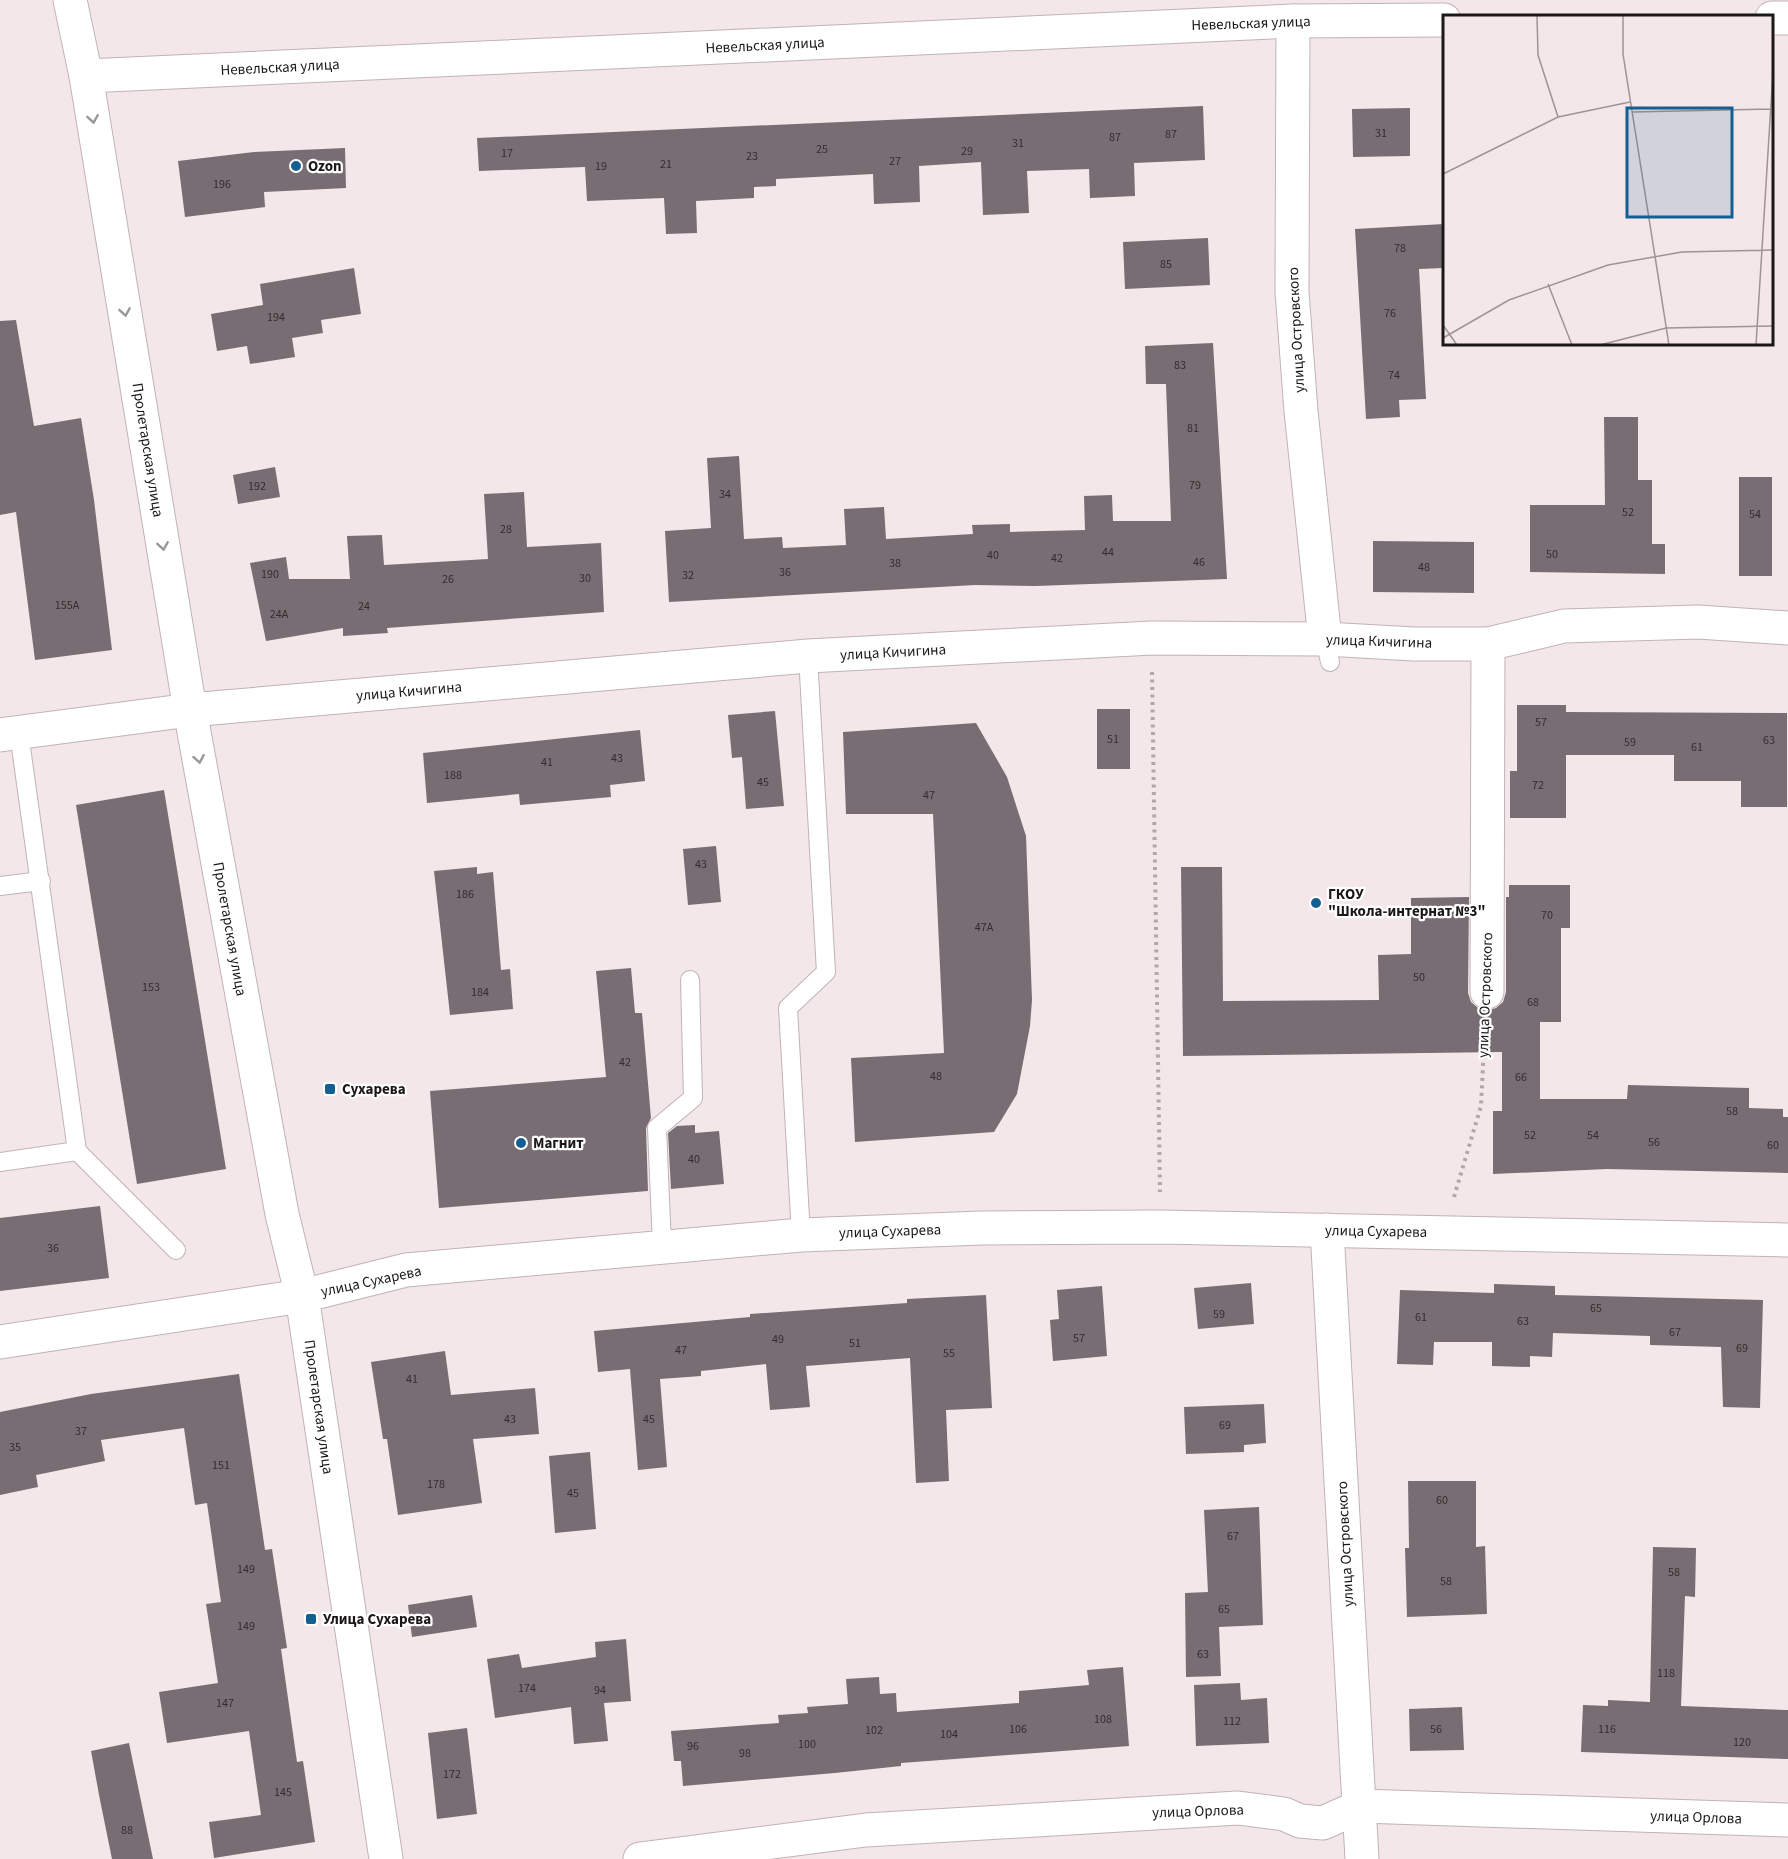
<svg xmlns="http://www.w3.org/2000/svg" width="1788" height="1859" font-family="'Source Sans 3',sans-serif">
  <rect width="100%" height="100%" fill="#f4e7e9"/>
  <g fill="#776d73">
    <polygon points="1203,106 1205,160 1134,163 1135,196 1090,198 1089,169 1027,171 1029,213 983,215 981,162 919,166 920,202 874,204 873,174 776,179 776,186 754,187 754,198 696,201 697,233 666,234 664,198 587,201 585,167 479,171 477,138"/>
    <polygon points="1410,108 1410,156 1353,157 1352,109"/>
    <polygon points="345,148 346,188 264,192 265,207 185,217 178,161 254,152"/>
    <polygon points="1444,224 1444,268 1419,269 1426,399 1399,400 1400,417 1366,419 1355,229"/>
    <polygon points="1208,238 1210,285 1125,289 1123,242"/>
    <polygon points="354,268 361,314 321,320 323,333 292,338 295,357 250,364 247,346 217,351 211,314 263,305 260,284"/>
    <polygon points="16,320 34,426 81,418 94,500 112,650 35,660 16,512 0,515 0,321"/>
    <polygon points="1213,343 1227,579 1036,586 975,585 669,602 665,531 711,528 707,458 739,456 744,539 782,537 783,548 846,545 844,509 884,507 886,539 973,534 972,525 1010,524 1010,532 1085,530 1084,496 1112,495 1113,521 1171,521 1166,384 1146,384 1145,346"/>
    <polygon points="1604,417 1638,417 1638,480 1652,480 1652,544 1665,544 1665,574 1530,572 1530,505 1605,505"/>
    <polygon points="275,467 280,497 238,504 233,475"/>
    <rect x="1739" y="477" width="33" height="99"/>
    <polygon points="524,492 527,547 601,543 604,612 387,628 388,633 343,636 343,628 266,641 250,563 286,557 289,579 350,579 347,536 382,535 384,565 488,559 484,494"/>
    <polygon points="1373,541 1474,542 1474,593 1373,592"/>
    <polygon points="1517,705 1566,705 1566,712 1787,713 1787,807 1741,807 1741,781 1674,781 1674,755 1566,755 1566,818 1510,818 1510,771 1517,771"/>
    <rect x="1097" y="709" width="33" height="60"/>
    <polygon points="775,711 784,806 746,809 742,757 732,758 728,715"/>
    <polygon points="976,723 1007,777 1026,836 1032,1000 1030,1026 1017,1094 994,1132 855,1142 851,1058 944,1053 933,814 846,814 843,732"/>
    <polygon points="640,730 645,781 610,785 611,797 520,805 519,794 427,803 423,753"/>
    <polygon points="164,790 226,1169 137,1184 76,805"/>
    <polygon points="716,846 721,902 688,905 683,849"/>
    <polygon points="477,867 477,874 493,872 501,970 510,969 513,1009 450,1015 434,871"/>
    <polygon points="1181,867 1222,867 1223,1001 1379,1000 1378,955 1411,954 1411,898 1469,897 1468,993 1471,1002 1478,1008 1486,1011 1496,1008 1503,1002 1506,992 1506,897 1509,897 1509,885 1570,885 1570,928 1561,928 1561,1022 1540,1022 1540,1099 1627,1099 1628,1085 1749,1088 1749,1108 1783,1109 1783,1117 1788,1117 1788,1173 1607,1169 1493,1174 1493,1111 1502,1111 1502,1052 1183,1056"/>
    <polygon points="631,968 635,1013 642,1013 651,1118 646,1128 648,1191 439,1208 430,1091 606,1077 596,971"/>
    <polygon points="695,1125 695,1133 719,1131 724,1184 671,1189 668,1133 677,1126"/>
    <polygon points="100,1206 109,1278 0,1291 0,1218"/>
    <polygon points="1251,1283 1254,1324 1198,1329 1194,1288"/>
    <polygon points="1494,1284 1555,1286 1555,1295 1763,1300 1760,1408 1723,1407 1721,1347 1650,1345 1650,1336 1553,1333 1552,1357 1530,1356 1530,1367 1492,1366 1492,1342 1434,1342 1433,1365 1397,1364 1400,1290 1494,1293"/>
    <polygon points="1102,1286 1107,1356 1053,1361 1050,1320 1059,1319 1057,1290"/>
    <polygon points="986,1295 992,1408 946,1410 949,1481 916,1483 910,1358 806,1366 810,1407 770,1410 766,1364 701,1371 701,1376 660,1379 667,1467 638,1470 630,1369 598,1372 594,1331 750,1317 750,1314 907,1303 907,1299"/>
    <polygon points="445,1351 451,1395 535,1388 539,1434 473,1439 482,1503 398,1515 387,1439 383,1439 371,1362"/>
    <polygon points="239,1374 265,1550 272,1549 287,1648 281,1649 297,1762 303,1761 315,1842 214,1858 209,1822 261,1815 249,1731 167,1743 159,1692 218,1683 206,1604 221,1602 207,1503 195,1505 184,1428 101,1440 105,1461 36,1475 38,1487 0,1495 0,1412 91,1394"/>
    <polygon points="1264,1404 1266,1443 1244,1445 1244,1452 1186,1454 1184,1407"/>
    <polygon points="590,1452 596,1529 555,1533 549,1456"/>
    <polygon points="1408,1481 1476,1481 1476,1547 1485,1546 1487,1614 1407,1617 1405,1548 1409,1548"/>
    <polygon points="1259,1507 1263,1625 1219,1627 1221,1676 1186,1677 1185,1593 1208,1592 1204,1510"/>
    <polygon points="1653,1547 1696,1548 1695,1597 1685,1596 1681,1706 1788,1710 1788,1759 1581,1752 1583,1705 1608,1706 1608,1700 1650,1702"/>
    <polygon points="472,1595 477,1627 412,1637 408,1605"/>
    <polygon points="626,1639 631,1701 604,1703 608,1741 574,1744 571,1707 495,1718 487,1659 519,1654 522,1668 596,1657 595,1642"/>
    <polygon points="1123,1667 1129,1746 901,1763 901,1766 835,1773 683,1786 681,1761 674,1761 671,1731 779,1723 778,1715 808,1713 807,1707 848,1704 846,1679 879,1677 880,1694 896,1693 897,1712 1019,1703 1019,1691 1089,1685 1087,1670"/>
    <polygon points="1240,1683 1241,1700 1267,1698 1269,1743 1196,1746 1194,1685"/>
    <polygon points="1462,1707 1464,1750 1410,1751 1409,1709"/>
    <polygon points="467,1728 477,1814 437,1819 428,1733"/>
    <polygon points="129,1743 153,1859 112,1859 100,1800 91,1751"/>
  </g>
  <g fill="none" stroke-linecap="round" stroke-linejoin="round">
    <g stroke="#c0b3b5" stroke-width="20">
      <g id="lane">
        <polyline points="1325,639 1330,662"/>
        <polyline points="19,733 77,1151 176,1250"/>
        <polyline points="0,886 41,881"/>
        <polyline points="0,1162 77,1151"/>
        <polyline points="801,1235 788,1008 826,972 808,656"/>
        <polyline points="662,1246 657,1128 693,1098 690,980"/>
      </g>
    </g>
    <g stroke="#c0b3b5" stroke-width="35">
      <g id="street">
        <polyline points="1293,21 1292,292 1301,411 1325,639"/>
        <polyline points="0,735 190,710 808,656 1152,638 1325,639 1414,644 1488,644 1564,626 1698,622 1788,628"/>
        <polyline points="1487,992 1488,644"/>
        <polyline points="1327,1230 1362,1859"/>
        <polyline points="0,1342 302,1296 406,1270 801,1235 981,1228 1160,1227 1788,1240"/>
        <polyline points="640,1859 866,1830 1238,1808 1284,1814 1300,1821 1323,1823 1361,1806 1788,1820"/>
      </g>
    </g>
    <g stroke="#c0b3b5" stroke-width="35">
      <g id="secondary">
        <polyline points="70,0 86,76 190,710 282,1214 302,1296 386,1859"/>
        <polyline points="1772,18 1788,18"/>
        <polyline points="86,76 1293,21 1444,20"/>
      </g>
    </g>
    <g stroke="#b1a7a8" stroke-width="4" stroke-dasharray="3 4.5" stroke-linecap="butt">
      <polyline points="1152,672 1160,1192"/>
      <polyline points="1454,1197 1481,1106 1485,1026"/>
    </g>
    <use href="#lane" stroke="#fff" stroke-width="18"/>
    <use href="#street" stroke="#fff" stroke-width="33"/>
    <use href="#secondary" stroke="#fff" stroke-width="33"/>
  </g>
  <defs><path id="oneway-chevron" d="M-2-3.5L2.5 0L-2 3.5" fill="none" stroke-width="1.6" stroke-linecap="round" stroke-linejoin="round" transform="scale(1.5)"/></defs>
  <g stroke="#999797">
    <use href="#oneway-chevron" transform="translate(93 119) rotate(81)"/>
    <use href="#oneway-chevron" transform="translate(125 312) rotate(81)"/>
    <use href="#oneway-chevron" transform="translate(163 546) rotate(81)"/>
    <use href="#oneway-chevron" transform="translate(199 759) rotate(80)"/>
  </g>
  <g fill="#145f92" stroke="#fff" stroke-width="2">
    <circle cx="296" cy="166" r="6"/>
    <circle cx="1316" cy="903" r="6"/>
    <rect x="324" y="1083" width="12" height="12" rx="3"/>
    <circle cx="521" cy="1143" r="6"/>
    <rect x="305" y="1613" width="12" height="12" rx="3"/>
  </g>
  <g text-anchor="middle" stroke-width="4.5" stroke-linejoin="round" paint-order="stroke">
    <g font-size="12" fill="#332d2f">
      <text x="1381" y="137">31</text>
      <text x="1171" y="138">87</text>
      <text x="1115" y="141">87</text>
      <text x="1018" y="147">31</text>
      <text x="822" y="153">25</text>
      <text x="967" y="155">29</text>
      <text x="507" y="157">17</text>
      <text x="752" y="160">23</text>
      <text x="895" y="165">27</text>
      <text x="666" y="168">21</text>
      <text x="601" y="170">19</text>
      <text x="222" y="188">196</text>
      <text x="1400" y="252">78</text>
      <text x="1166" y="268">85</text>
      <text x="1390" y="317">76</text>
      <text x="276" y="321">194</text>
      <text x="1180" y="369">83</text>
      <text x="1394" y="379">74</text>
      <text x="1193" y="432">81</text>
      <text x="1195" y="489">79</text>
      <text x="257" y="490">192</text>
      <text x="725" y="498">34</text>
      <text x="1628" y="516">52</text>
      <text x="1755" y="518">54</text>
      <text x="506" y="533">28</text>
      <text x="1108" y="556">44</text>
      <text x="1552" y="558">50</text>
      <text x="993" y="559">40</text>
      <text x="1057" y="562">42</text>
      <text x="1199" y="566">46</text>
      <text x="895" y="567">38</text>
      <text x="1424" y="571">48</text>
      <text x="785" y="576">36</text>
      <text x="270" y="578">190</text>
      <text x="688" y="579">32</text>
      <text x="585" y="582">30</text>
      <text x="448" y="583">26</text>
      <text x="67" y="609">155А</text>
      <text x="364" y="610">24</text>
      <text x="279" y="618">24А</text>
      <text x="1541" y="726">57</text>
      <text x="1113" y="743">51</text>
      <text x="1769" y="744">63</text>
      <text x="1630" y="746">59</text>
      <text x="1697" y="751">61</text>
      <text x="617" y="762">43</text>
      <text x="547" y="766">41</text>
      <text x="453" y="779">188</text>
      <text x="763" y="786">45</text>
      <text x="1538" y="789">72</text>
      <text x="929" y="799">47</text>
      <text x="701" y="868">43</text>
      <text x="465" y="898">186</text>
      <text x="1547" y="919">70</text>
      <text x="984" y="931">47А</text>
      <text x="1419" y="981">50</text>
      <text x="151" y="991">153</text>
      <text x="480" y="996">184</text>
      <text x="1533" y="1006">68</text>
      <text x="625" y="1066">42</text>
      <text x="936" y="1080">48</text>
      <text x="1521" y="1081">66</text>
      <text x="1732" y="1115">58</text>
      <text x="1530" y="1139">52</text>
      <text x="1593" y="1139">54</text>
      <text x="1654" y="1146">56</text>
      <text x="1773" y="1149">60</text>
      <text x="694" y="1163">40</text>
      <text x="53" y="1252">36</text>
      <text x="1596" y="1312">65</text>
      <text x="1219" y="1318">59</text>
      <text x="1421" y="1321">61</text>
      <text x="1523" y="1325">63</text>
      <text x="1675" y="1336">67</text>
      <text x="1079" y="1342">57</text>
      <text x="778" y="1343">49</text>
      <text x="855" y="1347">51</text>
      <text x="1742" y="1352">69</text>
      <text x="681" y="1354">47</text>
      <text x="949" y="1357">55</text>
      <text x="412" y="1383">41</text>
      <text x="510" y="1423">43</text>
      <text x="649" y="1423">45</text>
      <text x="1225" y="1429">69</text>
      <text x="81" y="1435">37</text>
      <text x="15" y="1451">35</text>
      <text x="221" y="1469">151</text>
      <text x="436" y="1488">178</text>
      <text x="573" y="1497">45</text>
      <text x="1442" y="1504">60</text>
      <text x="1233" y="1540">67</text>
      <text x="246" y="1573">149</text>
      <text x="1674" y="1576">58</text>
      <text x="1446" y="1585">58</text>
      <text x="1224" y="1613">65</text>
      <text x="246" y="1630">149</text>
      <text x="1203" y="1658">63</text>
      <text x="1666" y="1677">118</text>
      <text x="527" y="1692">174</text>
      <text x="600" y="1694">94</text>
      <text x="225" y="1707">147</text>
      <text x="1103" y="1723">108</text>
      <text x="1232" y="1725">112</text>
      <text x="1018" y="1733">106</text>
      <text x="1436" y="1733">56</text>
      <text x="1607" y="1733">116</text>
      <text x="874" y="1734">102</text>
      <text x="949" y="1738">104</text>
      <text x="1742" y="1746">120</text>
      <text x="807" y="1748">100</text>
      <text x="693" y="1750">96</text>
      <text x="745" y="1757">98</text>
      <text x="452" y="1778">172</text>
      <text x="283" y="1796">145</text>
      <text x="127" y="1834">88</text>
    </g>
    <g font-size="15" fill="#1c1818" stroke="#fff">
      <text transform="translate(1251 23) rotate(-2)" y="5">Невельская улица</text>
      <text transform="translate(765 45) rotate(-3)" y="5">Невельская улица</text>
      <text transform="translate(280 67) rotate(-3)" y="5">Невельская улица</text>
      <text transform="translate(1296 330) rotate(-93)" y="5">улица Островского</text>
      <text transform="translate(148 450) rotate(81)" y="5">Пролетарская улица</text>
      <text transform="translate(1379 641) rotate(2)" y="5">улица Кичигина</text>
      <text transform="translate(893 652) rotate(-3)" y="5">улица Кичигина</text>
      <text transform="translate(409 691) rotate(-5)" y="5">улица Кичигина</text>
      <text transform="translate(230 929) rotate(80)" y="5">Пролетарская улица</text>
      <text transform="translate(1485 995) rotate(-88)" y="5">улица Островского</text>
      <text transform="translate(890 1231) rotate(-2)" y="5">улица Сухарева</text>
      <text transform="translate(1376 1231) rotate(1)" y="5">улица Сухарева</text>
      <text transform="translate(371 1281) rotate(-12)" y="5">улица Сухарева</text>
      <text transform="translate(319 1407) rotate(82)" y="5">Пролетарская улица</text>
      <text transform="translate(1345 1544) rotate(-93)" y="5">улица Островского</text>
      <text transform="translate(1198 1811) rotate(-2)" y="5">улица Орлова</text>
      <text transform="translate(1696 1817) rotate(2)" y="5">улица Орлова</text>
    </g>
    <g font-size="15" font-weight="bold" fill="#1c1818" stroke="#fff" text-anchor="start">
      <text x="308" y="171">Ozon</text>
      <text x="1328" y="899">ГКОУ<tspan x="1328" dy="17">"Школа-интернат №3"</tspan></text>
      <text x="342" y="1094">Сухарева</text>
      <text x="533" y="1148">Магнит</text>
      <text x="323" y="1624">Улица Сухарева</text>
    </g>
  </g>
  <g transform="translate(1443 15)">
    <rect width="330" height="330" fill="#f4e7e9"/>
    <path fill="none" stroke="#9e9495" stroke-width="1.5" d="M94,0L95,40L115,102M180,0V39L226,330M189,97L328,94M0,159L115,102L187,87M105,269L129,330M0,310L14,330M0,323L66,285L165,250L239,237L330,235M157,330L223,313L330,311M313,330L330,57"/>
    <path fill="#145f92" fill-opacity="0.15" stroke="#145f92" stroke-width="3" d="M184,93H289V202H184Z"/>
    <rect width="330" height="330" fill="none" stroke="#1c1818" stroke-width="3"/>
  </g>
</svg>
